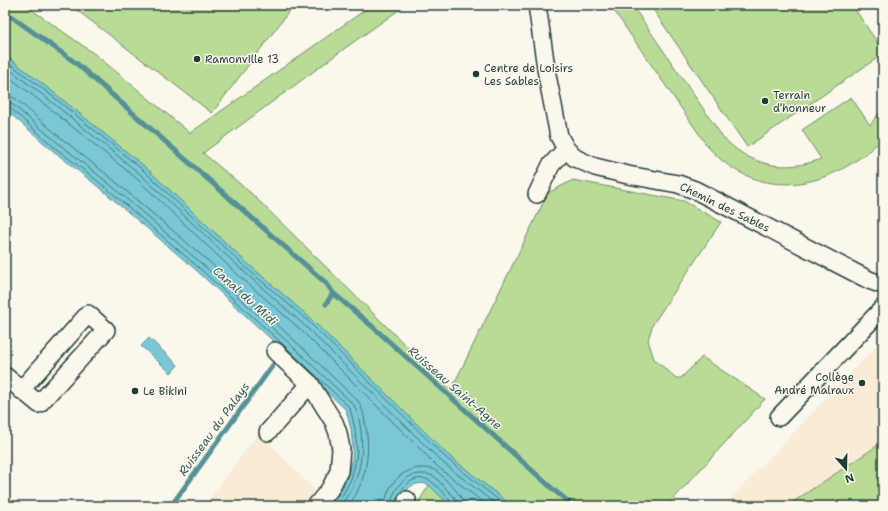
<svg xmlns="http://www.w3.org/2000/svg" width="888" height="511" font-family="'Shantell Sans',sans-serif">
  <rect width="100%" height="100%" fill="#fbf7ec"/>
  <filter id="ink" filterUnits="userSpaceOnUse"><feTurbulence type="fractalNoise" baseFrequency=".025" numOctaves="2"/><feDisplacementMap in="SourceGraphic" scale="8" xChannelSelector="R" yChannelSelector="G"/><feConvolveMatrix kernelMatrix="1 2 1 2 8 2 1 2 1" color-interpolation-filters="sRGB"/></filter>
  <g filter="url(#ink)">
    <g fill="#f9ebd6">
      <polygon points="883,339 883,506 723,506 800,426"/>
      <polygon points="259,432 320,496 311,506 204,506"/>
    </g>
    <g fill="#b8dc96" stroke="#6c8c65">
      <polygon points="5,5 25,5 96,55 190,133 372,5 406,5 348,46 203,153 252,194 451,390 548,193 573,180 684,201 721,222 653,324 648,340 654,359 676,378 681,378 702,357 765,399 667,506 512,506 448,455 310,318 247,263 145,167 53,92 5,55"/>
      <polygon points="70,5 294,5 212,113"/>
      <path d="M610,5H632L722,136C749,166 784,173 821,159L802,130L851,97L870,125L883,108V138C833,189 760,205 708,147Z"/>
      <polygon points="650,5 852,5 883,51 883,54 747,147"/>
      <polygon points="883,442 883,506 787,506"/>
      <polygon points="429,485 450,506 416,506"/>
    </g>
    <g fill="#7ac8d7" stroke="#569096">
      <path d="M5,55L53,92L145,167L247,263L310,318L448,455L512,506H450L428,484C410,481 405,490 400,506H328L339,494L344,485L347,477L352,459L353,451L351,429L346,410L284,351L196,270L101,189L52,150L5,109Z"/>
      <polygon points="149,338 178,365 171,373 141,346"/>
    </g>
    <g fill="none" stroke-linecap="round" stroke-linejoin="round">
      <g stroke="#437575" stroke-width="1">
        <polyline points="5,60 51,95 143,170 244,266 308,321 446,458 506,506"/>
        <polyline points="5,66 48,99 140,174 241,269 304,325 442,462 498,506"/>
        <polyline points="5,74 44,104 136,178 237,274 300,329 438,467 488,506"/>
        <path d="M5,95L10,96L16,99L61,138L111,178L206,259L294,340L358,401C362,407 364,415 365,422C371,451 367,482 348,506"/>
        <path d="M5,101L9,102L12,104L58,143L107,182L202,264L290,344L354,405C358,413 360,423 361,432C364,460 358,484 340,506"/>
        <polyline points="5,106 9,107 54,147 104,186 198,267 287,348 350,408 355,429 357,451 356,460 351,479 347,487 342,496 334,506"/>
        <path d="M397,499C402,486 414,474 429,480C434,482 447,497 451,502L452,506"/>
        <path d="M385,506C386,486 400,470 420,468C425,468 430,468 435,470C441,474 446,481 451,485C457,492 463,497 463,506"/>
        <path d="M391,506C392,490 403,476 419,474C425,474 430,474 435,477L455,498L457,502V506"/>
      </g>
      <g stroke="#569096" stroke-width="5">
        <polyline points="5,12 76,63 327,284 333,293"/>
        <polyline points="326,304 333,293 373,327 555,491 574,506"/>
        <polyline points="171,506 273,365"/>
      </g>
      <g stroke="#1f3d34" stroke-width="20">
        <g id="minor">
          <polyline points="537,5 547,75 559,136 566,149 575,158 595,167 628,175 678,184 695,190 869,280 880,284 883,284"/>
          <polyline points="537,194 551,165 566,149"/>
          <polyline points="275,351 310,384 334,422 338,433 341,449 339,471 330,489 316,506"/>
          <polyline points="5,376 39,404 106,330 88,314 21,390"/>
          <polyline points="779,417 883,308"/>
          <polyline points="268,432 310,384"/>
          <polyline points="405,506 407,500"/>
        </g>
      </g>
      <use href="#minor" stroke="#fbf7ec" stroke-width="17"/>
    </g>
  </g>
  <g fill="#1f3d34" stroke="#fbf7ec" stroke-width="1.5">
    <circle cx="197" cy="59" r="4"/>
    <circle cx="476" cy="74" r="4"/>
    <circle cx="765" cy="101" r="4"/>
    <circle cx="862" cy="383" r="4"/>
    <circle cx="135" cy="391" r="4"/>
  </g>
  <g text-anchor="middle" stroke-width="3" stroke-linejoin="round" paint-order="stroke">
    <g font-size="11" fill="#1f3d34" stroke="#fbf7ec" text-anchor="start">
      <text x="205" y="63">Ramonville 13</text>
      <text x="484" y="72">Centre de Loisirs<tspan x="484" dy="13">Les Sables</tspan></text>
      <text x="773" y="99">Terrain<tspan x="773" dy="13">d'honneur</tspan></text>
      <text x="854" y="381" text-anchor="end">Collège<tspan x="854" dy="13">André Malraux</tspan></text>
      <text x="143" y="395">Le Bikini</text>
    </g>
    <g font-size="11" fill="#1f3d34" stroke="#fbf7ec">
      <text transform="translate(725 207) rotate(26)" y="4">Chemin des Sables</text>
    </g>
    <g font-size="12" font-style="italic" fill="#36605d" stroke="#fbf7ec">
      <text transform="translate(245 296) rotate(42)" y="4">Canal du Midi</text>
      <text transform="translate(455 388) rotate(41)" y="4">Ruisseau Saint-Agne</text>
      <text transform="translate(214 429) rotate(-54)" y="4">Ruisseau du Palays</text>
    </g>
  </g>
  <rect width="888" height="511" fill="none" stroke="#fbf7ec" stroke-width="20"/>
  <rect x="10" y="10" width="868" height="491" fill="none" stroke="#1f3d34" stroke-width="1.5" filter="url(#ink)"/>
  <g transform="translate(846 469) rotate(160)" stroke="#fbf7ec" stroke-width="3" paint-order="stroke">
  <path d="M0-3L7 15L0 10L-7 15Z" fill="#1f3d34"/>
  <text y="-6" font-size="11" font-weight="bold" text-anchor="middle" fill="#1f3d34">N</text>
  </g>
</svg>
